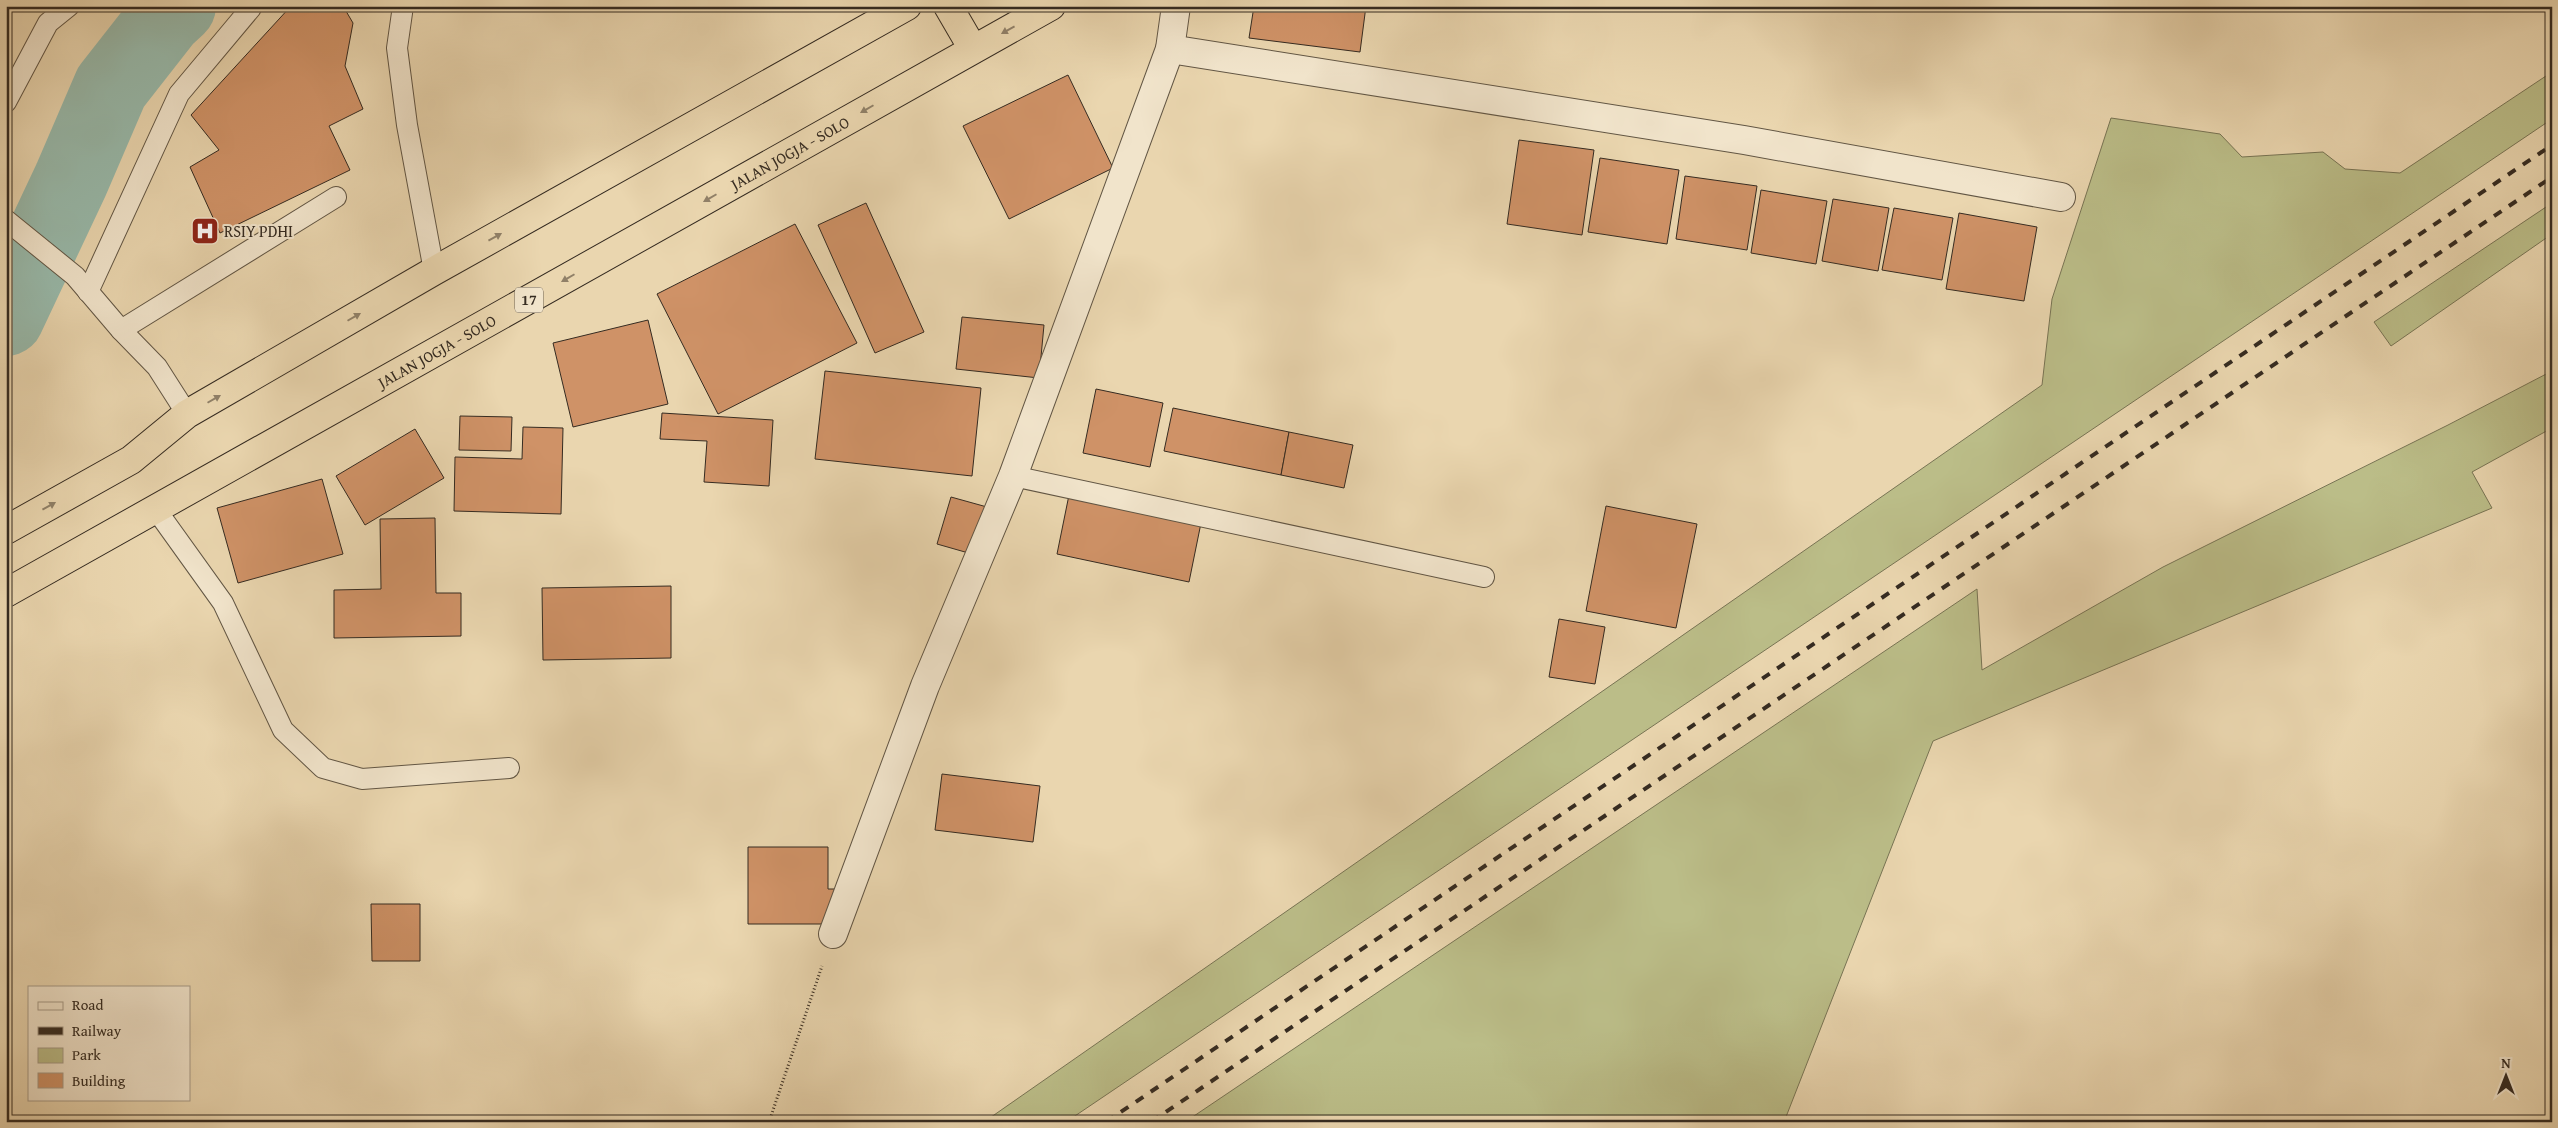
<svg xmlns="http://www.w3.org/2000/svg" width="2558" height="1128" font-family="'Gentium Book Plus',serif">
  <rect width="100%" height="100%" fill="#ead6af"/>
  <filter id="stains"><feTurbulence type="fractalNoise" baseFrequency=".004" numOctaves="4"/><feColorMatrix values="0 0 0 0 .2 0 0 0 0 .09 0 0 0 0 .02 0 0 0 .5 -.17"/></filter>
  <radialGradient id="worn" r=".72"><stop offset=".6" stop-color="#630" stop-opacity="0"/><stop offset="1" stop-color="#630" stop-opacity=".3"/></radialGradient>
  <g fill="#bbbd88" stroke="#787454">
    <polygon points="2552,72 2552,119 1066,1122 984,1122 2042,385 2052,299 2111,118 2220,134 2242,157 2323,152 2345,169 2400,173"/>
    <polygon points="2552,203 2552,234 2391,346 2374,322"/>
    <polygon points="2552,371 2552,428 2472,472 2492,508 1933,741 1784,1122 1185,1122 1977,589 1982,670 2163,567 2448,425"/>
  </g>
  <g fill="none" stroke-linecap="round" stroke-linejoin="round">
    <polyline stroke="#98b9aa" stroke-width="76" points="6,318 71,180 111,87 165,18 178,6"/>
  </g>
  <g fill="#cf9267" stroke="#352b21">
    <polygon points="291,6 343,6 353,23 345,66 363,109 329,126 350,170 220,233 190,167 219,150 191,115"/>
    <polygon points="1254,6 1366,6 1360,52 1249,38"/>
    <polygon points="1068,75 1113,168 1009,219 963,126"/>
    <polygon points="1519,140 1594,150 1582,235 1507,224"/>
    <polygon points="1600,158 1679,170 1667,244 1588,232"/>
    <polygon points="1685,176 1757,186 1747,250 1676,239"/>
    <polygon points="1761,190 1827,201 1816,264 1751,253"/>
    <polygon points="1833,199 1889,208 1878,271 1822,261"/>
    <polygon points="866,203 924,332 875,353 818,225"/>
    <polygon points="1894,208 1953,218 1942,280 1882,270"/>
    <polygon points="1959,213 2037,227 2024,301 1946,289"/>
    <polygon points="795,224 857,343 718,414 657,294"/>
    <polygon points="962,317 1044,325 1039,378 956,369"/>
    <polygon points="648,320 668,404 573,427 553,343"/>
    <polygon points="825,371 981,388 972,476 815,459"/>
    <polygon points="1096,389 1163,403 1150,467 1083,453"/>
    <polygon points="1173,408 1289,432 1281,475 1164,451"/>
    <polygon points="662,413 773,420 769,486 704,482 707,441 660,439"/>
    <polygon points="460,416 512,417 511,451 459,450"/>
    <polygon points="523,427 563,428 561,514 454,511 455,457 522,459"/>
    <polygon points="415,429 444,478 365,525 336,476"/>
    <polygon points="1289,432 1353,445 1344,488 1281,475"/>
    <polygon points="322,479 343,554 238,583 217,508"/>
    <polygon points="1069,495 1201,523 1189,582 1057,554"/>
    <polygon points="951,497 987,507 972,554 937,544"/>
    <polygon points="1606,506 1697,524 1676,628 1586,611"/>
    <polygon points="435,518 436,593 461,593 461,636 334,638 334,590 381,589 380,519"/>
    <polygon points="671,586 671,658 543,660 542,588"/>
    <polygon points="1559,619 1605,627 1595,684 1549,677"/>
    <polygon points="942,774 1040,786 1033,842 935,830"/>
    <polygon points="748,847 828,847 828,889 835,889 835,912 828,924 748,924"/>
    <polygon points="371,904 420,904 420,961 372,961"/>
  </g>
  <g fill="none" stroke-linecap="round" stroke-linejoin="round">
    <g stroke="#625644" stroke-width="22">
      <g id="lane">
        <polyline points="403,6 397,48 407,125 434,271"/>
        <polyline points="6,102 48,23 69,6"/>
        <polyline points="6,220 75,276 121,330 157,367 187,414"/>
        <polyline points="88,292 179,94 251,8"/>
        <polyline points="121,330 336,197"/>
        <polyline points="1013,476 1484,577"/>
        <polyline points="157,511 223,603 283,730 323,768 362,779 509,768"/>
      </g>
    </g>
    <g stroke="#625644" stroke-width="30">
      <g id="street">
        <polyline points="1170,49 1744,140 2061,197"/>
        <polyline points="833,934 925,686 1013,476 1170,49 1176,6"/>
      </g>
    </g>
    <g stroke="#352b21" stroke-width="30">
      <g id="highway">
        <polyline points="948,6 973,49"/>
        <polyline points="6,530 131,460 187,414 434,271 907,6"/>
        <path id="s1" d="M6,593L1051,6"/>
      </g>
    </g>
    <polyline stroke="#352b21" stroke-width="3" stroke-dasharray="1 2.5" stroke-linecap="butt" points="769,1122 822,966"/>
    <use href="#lane" stroke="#f1e4cb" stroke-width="20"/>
    <use href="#street" stroke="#f1e4cb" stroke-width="28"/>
    <use href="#highway" stroke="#ead6af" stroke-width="28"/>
    <g stroke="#352b21" stroke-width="4" stroke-dasharray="9 9" stroke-linecap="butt">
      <polyline points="1106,1122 2552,145"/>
      <polyline points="1151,1122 2552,177"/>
    </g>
  </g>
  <defs><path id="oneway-solid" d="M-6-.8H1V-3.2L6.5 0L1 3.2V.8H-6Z" transform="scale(1.25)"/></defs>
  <g fill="#908068">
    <use href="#oneway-solid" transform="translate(1008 30) rotate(151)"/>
    <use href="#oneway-solid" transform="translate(867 109) rotate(150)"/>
    <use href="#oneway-solid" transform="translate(710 198) rotate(150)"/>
    <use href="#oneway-solid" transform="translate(495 237) rotate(-29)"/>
    <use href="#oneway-solid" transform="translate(568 278) rotate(150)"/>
    <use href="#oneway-solid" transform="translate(354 317) rotate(-30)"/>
    <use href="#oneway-solid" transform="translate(214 399) rotate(-30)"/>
    <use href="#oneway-solid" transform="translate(49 506) rotate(-29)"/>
  </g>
  <defs>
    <g id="hospital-square" transform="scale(1.4375)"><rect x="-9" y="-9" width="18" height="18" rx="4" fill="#8f2418" stroke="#f1e4cb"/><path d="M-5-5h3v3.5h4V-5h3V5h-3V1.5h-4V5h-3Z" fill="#fff"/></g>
  </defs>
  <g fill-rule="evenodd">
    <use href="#hospital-square" x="205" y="231"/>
  </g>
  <g text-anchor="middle" stroke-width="4" stroke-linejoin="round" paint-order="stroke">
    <rect fill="#f1e4cb" stroke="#6d6254" stroke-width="1" x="515" y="287.5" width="28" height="25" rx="4"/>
    <g font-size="15" font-weight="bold" fill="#352b21">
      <text x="529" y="305">17</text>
    </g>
    <g font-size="16" fill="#352b21" stroke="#f1e4cb">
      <text dy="6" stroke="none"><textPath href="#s1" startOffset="899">JALAN JOGJA - SOLO</textPath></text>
      <text dy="6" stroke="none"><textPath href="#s1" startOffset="494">JALAN JOGJA - SOLO</textPath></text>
    </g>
    <g font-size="16" fill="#352b21" stroke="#f1e4cb" text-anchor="start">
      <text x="224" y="237">RSIY PDHI</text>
    </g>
  </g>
  <rect width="2558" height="1128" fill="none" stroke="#ead6af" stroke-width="25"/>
  <rect x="8" y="8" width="2543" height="1113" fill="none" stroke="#352b21" stroke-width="2.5"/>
  <rect x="12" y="12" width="2533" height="1103" fill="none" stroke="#352b21"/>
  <rect x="28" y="986" width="162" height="115" fill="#f1e4cb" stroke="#a69a87"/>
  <rect x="38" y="1002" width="25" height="8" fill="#f1e4cb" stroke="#a69a87"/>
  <text x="72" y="1010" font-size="15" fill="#352b21">Road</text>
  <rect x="38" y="1027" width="25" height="8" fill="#352b21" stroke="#a69a87"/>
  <text x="72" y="1036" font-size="15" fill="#352b21">Railway</text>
  <rect x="38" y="1048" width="25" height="15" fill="#bbbd88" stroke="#a69a87"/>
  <text x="72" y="1060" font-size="15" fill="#352b21">Park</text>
  <rect x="38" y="1073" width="25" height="15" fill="#cf9267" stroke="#a69a87"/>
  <text x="72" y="1086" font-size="15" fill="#352b21">Building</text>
  <g transform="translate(2506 1076)" stroke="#f1e4cb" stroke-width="4" paint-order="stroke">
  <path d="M0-4L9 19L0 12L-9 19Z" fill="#352b21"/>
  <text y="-8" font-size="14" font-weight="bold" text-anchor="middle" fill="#352b21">N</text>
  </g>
  <rect width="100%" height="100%" filter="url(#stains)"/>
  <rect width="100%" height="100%" fill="url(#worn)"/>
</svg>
